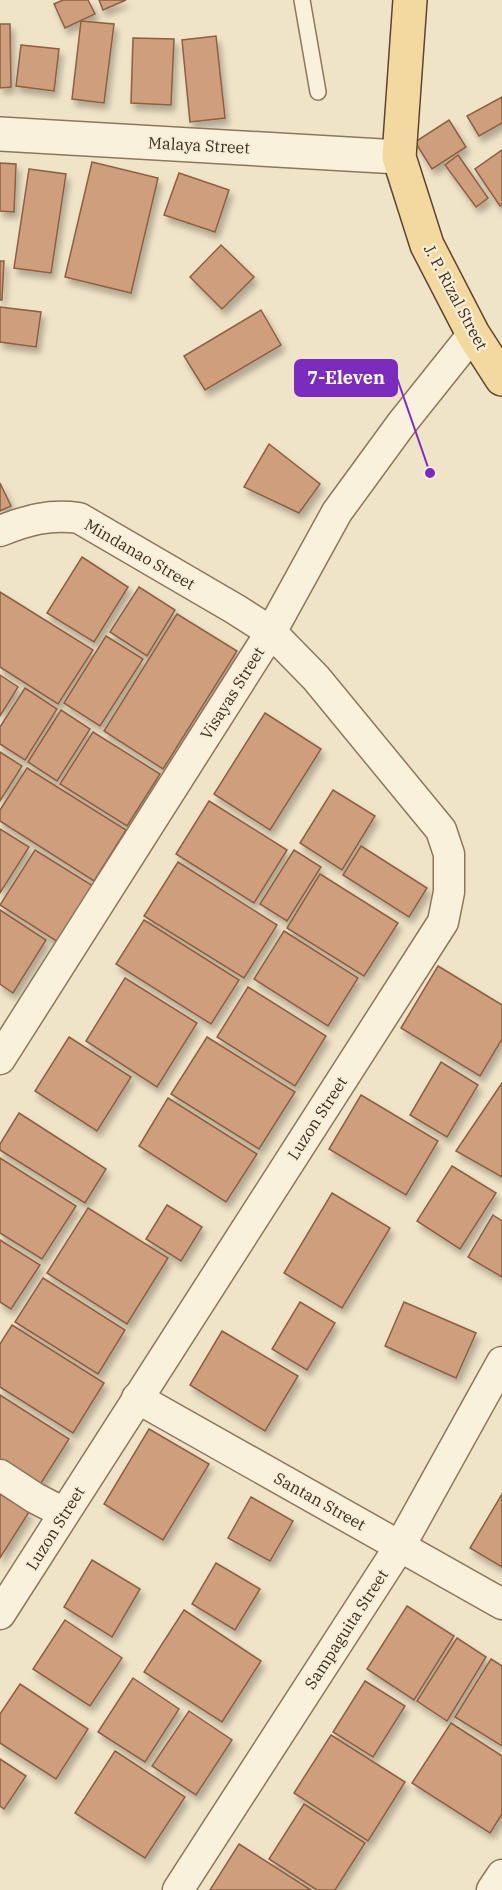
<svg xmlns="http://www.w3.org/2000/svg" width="502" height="1890" font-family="'IBM Plex Serif',serif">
  <defs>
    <filter id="shadow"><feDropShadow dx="3.5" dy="6" stdDeviation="3" flood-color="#0004"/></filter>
  </defs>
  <rect width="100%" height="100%" fill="#f0e4c8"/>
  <g fill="#cf9f7d" stroke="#8d5f41" stroke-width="1.5" filter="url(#shadow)">
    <polygon points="63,0 88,0 95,14 65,28 54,4"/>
    <polygon points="99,0 126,0 103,10"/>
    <polygon points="81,21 114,24 104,103 72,99"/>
    <polygon points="0,24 10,24 11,87 0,88"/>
    <polygon points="216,36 225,118 190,122 182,40"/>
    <polygon points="133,38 174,39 171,105 131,103"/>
    <polygon points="21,45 59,49 54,91 16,86"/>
    <polygon points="502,97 502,123 479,136 467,116"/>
    <polygon points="449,120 466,147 432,169 415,142"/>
    <polygon points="502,150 502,205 500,206 475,169"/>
    <polygon points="458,155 488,198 476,207 445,165"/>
    <polygon points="92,162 158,178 131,293 65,277"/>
    <polygon points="0,163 16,164 14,212 0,211"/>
    <polygon points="29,169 66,174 51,273 14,268"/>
    <polygon points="179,173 229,190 215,232 164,215"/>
    <polygon points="221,245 254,277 222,309 190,277"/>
    <polygon points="0,261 4,261 2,300 0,300"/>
    <polygon points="0,307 41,312 36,347 0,342"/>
    <polygon points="261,310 281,345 205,390 184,356"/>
    <polygon points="269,444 320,484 299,513 244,487"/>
    <polygon points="0,483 11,506 0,511"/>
    <polygon points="82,557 128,587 94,642 47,613"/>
    <polygon points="139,587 175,610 147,656 110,632"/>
    <polygon points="0,592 93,650 58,704 0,667"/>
    <polygon points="177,614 237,651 163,769 104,731"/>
    <polygon points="106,636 143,659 100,726 64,703"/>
    <polygon points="0,675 18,687 0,716"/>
    <polygon points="25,688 57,709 25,760 0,744 0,727"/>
    <polygon points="61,710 90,729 57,781 28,762"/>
    <polygon points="265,713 321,749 270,830 214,794"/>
    <polygon points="93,732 160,774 127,826 60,784"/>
    <polygon points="0,752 22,766 0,801"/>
    <polygon points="27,768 126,830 94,881 0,821 0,810"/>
    <polygon points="333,790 375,816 342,870 300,843"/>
    <polygon points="209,801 287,850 254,903 176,854"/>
    <polygon points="0,829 29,847 0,893"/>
    <polygon points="361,846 427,888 409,917 343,875"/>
    <polygon points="35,850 93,886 58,942 0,905"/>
    <polygon points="294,850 321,867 287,921 260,904"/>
    <polygon points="178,862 277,925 244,978 144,916"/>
    <polygon points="320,874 398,923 364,976 287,928"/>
    <polygon points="0,910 46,940 13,993 0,984"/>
    <polygon points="144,920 239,980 211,1024 116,964"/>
    <polygon points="284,931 358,978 328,1026 254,979"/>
    <polygon points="438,966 502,1005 502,1039 480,1076 401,1028"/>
    <polygon points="125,978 197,1023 157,1087 86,1041"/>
    <polygon points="248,987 326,1036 295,1086 217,1037"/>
    <polygon points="69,1037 131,1077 97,1131 35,1091"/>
    <polygon points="207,1037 295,1092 259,1149 171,1094"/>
    <polygon points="441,1062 478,1085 447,1137 410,1115"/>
    <polygon points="502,1083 502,1177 456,1151"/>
    <polygon points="361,1095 438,1141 406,1195 329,1149"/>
    <polygon points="168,1098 257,1154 226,1202 139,1146"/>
    <polygon points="19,1113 106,1169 85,1203 0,1150 0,1144"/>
    <polygon points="0,1158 76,1206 42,1259 0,1233"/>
    <polygon points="452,1166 496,1193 460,1249 417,1221"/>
    <polygon points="332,1193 390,1228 342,1308 284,1273"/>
    <polygon points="167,1205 202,1227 181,1261 146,1239"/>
    <polygon points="88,1208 168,1258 127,1324 47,1273"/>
    <polygon points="493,1215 502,1221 502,1277 468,1257"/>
    <polygon points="0,1240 40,1265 11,1309 0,1302"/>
    <polygon points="43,1278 125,1330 98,1374 15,1322"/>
    <polygon points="300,1302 335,1323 307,1370 272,1349"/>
    <polygon points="404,1302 476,1333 456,1378 385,1346"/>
    <polygon points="12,1325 104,1383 73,1433 0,1387 0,1344"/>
    <polygon points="222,1331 298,1376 265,1431 190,1385"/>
    <polygon points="0,1395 69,1439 36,1491 0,1468"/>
    <polygon points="149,1429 209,1464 163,1540 104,1504"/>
    <polygon points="0,1494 29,1512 0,1558"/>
    <polygon points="502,1494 502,1567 470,1548"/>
    <polygon points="251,1497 293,1521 270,1561 228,1538"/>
    <polygon points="92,1560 140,1589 112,1637 64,1607"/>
    <polygon points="216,1563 260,1589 235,1630 192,1604"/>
    <polygon points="407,1606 454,1636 414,1700 367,1669"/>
    <polygon points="184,1610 261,1661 222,1722 144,1672"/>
    <polygon points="65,1620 122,1658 90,1706 33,1669"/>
    <polygon points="457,1638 486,1657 447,1721 417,1701"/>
    <polygon points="491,1659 502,1666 502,1746 455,1717"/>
    <polygon points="133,1678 179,1709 145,1762 98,1732"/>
    <polygon points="365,1681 405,1706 373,1757 333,1732"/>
    <polygon points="20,1684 88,1729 56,1779 0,1743 0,1714"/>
    <polygon points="189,1711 232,1740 196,1795 152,1766"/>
    <polygon points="451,1723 502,1756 502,1814 490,1833 412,1783"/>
    <polygon points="331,1735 405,1782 368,1841 294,1793"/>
    <polygon points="115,1751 185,1797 145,1858 75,1813"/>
    <polygon points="0,1759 26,1776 4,1809 0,1806"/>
    <polygon points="304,1804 365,1843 335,1890 317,1890 269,1859"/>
    <polygon points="239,1844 311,1890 210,1890"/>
  </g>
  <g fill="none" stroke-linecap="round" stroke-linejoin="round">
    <g stroke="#8d765c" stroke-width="18">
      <polyline id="service" points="302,0 318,92"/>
    </g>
    <g stroke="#8d765c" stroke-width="33">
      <g id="minor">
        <path d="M0,531C28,520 49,514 79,518L235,609L271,632L316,678L441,830L449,854V892L443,922L0,1614"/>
        <polyline points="0,1059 271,632 337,512 402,423 473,334"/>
        <polyline points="137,1398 502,1604"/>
        <polyline points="0,1475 35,1498 64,1513"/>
        <polyline points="178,1890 400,1546 502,1362"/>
        <polyline points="492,1890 502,1875"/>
      </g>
    </g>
    <g stroke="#8d765c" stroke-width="36">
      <polyline id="tertiary" points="0,134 399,157"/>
    </g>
    <g stroke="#5b4430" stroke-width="36">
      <polyline id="primary" points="410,0 399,157 427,245 473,334 502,379"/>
    </g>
    <use href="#service" stroke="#faf1dc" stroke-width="15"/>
    <use href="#minor" stroke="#faf1dc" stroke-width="30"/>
    <use href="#tertiary" stroke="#faf1dc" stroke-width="33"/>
    <use href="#primary" stroke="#f3d9a0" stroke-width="33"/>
  </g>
  <g text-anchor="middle" stroke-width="4.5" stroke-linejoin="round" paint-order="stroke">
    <g font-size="16" fill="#3d2e20" stroke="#f7eed8">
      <text transform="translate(199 145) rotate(3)" y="6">Malaya Street</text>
      <text transform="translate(456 297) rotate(62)" y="6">J. P. Rizal Street</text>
      <text transform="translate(140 554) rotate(30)" y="6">Mindanao Street</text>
      <text transform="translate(232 693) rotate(-58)" y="6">Visayas Street</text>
      <text transform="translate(317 1118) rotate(-57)" y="6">Luzon Street</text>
      <text transform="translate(320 1501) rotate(29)" y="6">Santan Street</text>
      <text transform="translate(55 1528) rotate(-58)" y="6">Luzon Street</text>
      <text transform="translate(346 1629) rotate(-57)" y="6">Sampaguita Street</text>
    </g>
  </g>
  <path fill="none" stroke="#7b2cbf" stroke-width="2" d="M430 473L397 378"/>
  <circle fill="#7b2cbf" stroke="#f7eed8" stroke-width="2" cx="430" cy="473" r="6"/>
  <rect fill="#7b2cbf" stroke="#7b2cbf" stroke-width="2" x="295" y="360" width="102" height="36" rx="6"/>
  <g font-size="18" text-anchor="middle" font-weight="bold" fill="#fff">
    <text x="346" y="384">7-Eleven</text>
  </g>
</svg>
